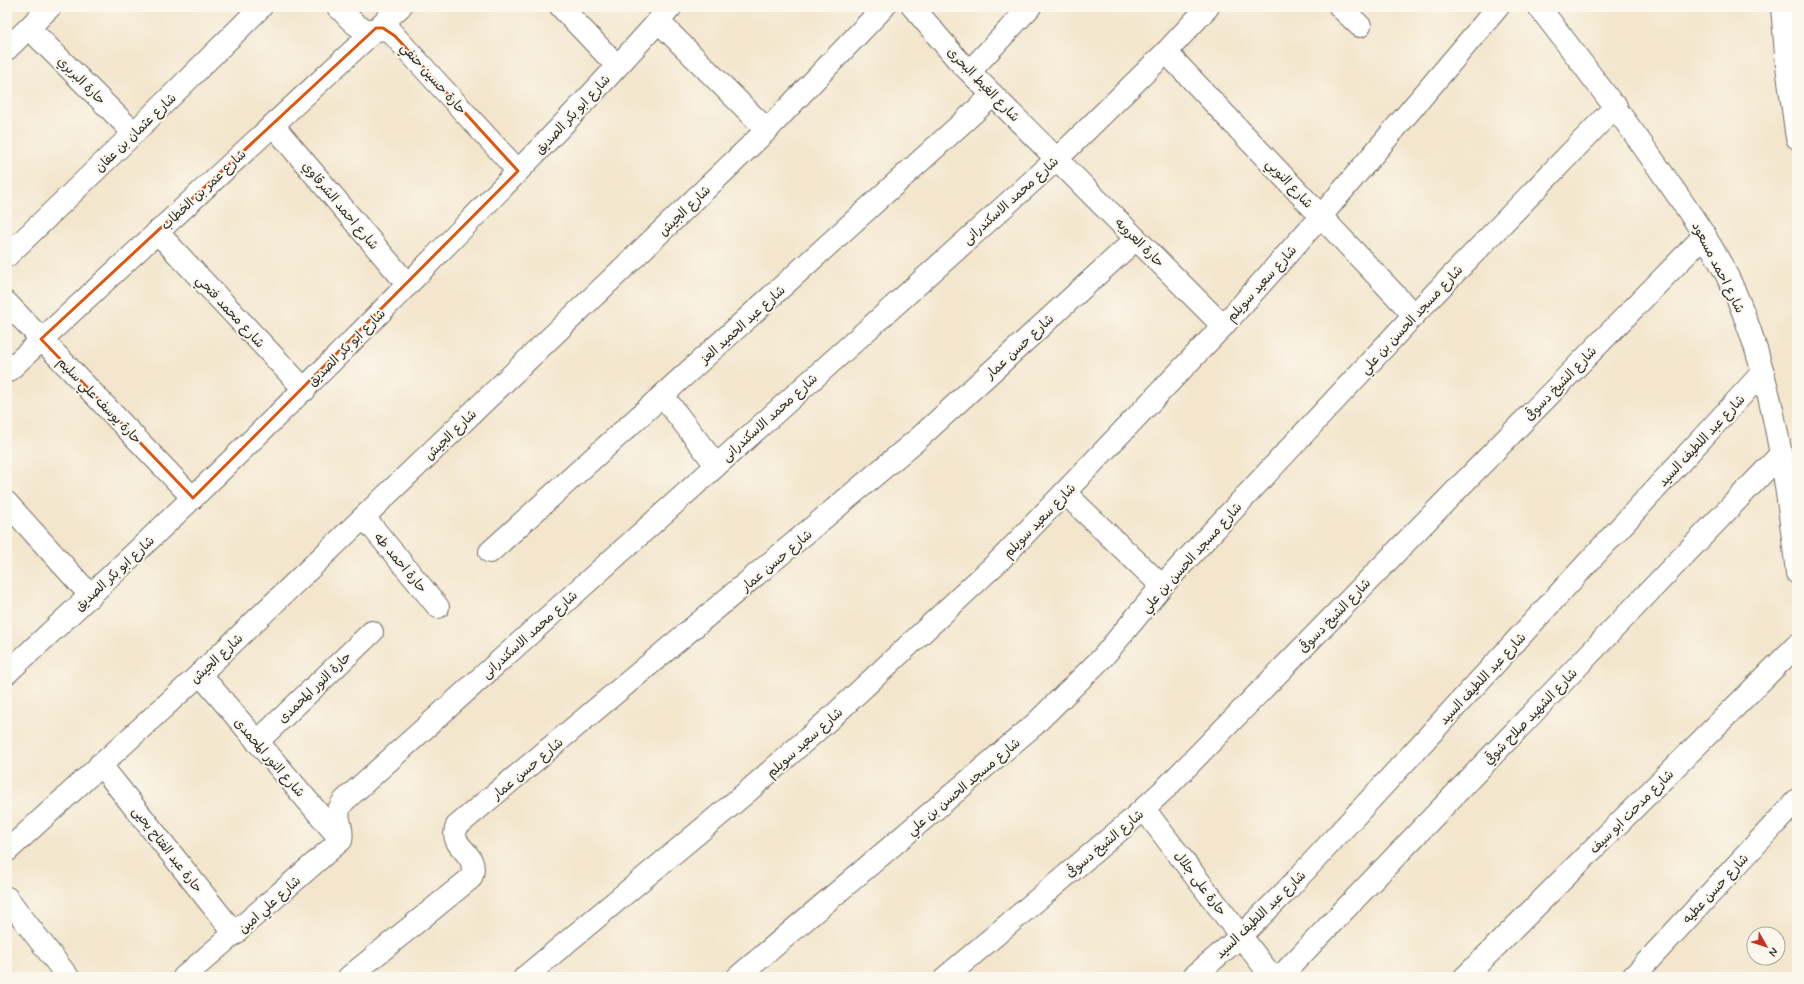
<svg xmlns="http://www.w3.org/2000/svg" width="1804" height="984" font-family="Mynerve,'Playpen Sans Arabic',sans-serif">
  <rect width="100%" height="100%" fill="#fbf7ec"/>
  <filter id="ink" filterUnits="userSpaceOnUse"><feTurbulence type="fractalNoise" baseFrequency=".025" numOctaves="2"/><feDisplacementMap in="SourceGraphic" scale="8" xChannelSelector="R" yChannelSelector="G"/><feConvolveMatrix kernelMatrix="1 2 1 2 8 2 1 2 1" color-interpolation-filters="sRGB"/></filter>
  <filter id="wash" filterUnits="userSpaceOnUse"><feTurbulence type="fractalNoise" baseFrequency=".012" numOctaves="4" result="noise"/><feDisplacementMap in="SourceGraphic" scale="16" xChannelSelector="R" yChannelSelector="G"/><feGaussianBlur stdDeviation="0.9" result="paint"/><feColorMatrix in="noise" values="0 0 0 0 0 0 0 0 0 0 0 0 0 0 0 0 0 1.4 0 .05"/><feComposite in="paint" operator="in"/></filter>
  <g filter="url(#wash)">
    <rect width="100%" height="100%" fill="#f3e6cd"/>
  </g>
  <g filter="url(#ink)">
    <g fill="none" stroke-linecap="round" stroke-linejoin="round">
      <g stroke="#716c64" stroke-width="24">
        <g id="minor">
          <path d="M338,7C347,15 356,29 368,30C377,30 382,28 390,31L518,171"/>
          <polyline points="561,7 617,66"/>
          <polyline points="913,7 957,59 1223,326"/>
          <polyline points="1340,7 1360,26"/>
          <path d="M1539,7C1581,62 1623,116 1662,173C1691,214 1720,255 1739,302C1774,387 1787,482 1797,573"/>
          <polyline points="658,21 767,130"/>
          <polyline points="29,28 134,133"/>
          <polyline points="7,49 50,7"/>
          <polyline points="1166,52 1414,315"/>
          <polyline points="970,71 1030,7"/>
          <polyline points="273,125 408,285"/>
          <polyline points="157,232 305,390"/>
          <polyline points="7,256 134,133 261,7"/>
          <polyline points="7,303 193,498"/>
          <polyline points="7,372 400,7"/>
          <polyline points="663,396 716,465"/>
          <polyline points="1065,493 1162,586"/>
          <polyline points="7,503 91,596"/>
          <polyline points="364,517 438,607"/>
          <polyline points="490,552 993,95"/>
          <path d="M7,673C162,530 313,383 460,231C532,157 603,84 671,7"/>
          <polyline points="200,674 341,840"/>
          <polyline points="257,742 372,632"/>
          <polyline points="100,764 235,934"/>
          <polyline points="1144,809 1272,977"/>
          <polyline points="7,851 200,674 767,130 884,7"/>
          <polyline points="7,898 68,977"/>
          <path d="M184,977L341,840C345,824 331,817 344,801L1057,159L1166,52L1208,7"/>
          <path d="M349,977L471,878C481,851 447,849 457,826L919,438L1136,239"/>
          <polyline points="525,977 747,792 833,716 1001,559 1223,326 1321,216 1498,7"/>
          <polyline points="738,977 1034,725 1103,657 1162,586 1414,315 1616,106"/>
          <polyline points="946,977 1128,823 1167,787 1705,235"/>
          <polyline points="1193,977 1241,936 1287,890 1763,372"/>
          <polyline points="1280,977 1780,455"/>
          <polyline points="1465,977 1797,645"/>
          <polyline points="1633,977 1797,800"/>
        </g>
      </g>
      <g stroke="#716c64" stroke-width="24">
        <polyline id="tertiary" points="1782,7 1787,66 1797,138"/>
      </g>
      <use href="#minor" stroke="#fff" stroke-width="22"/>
      <use href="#tertiary" stroke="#fff" stroke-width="22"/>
    </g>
  </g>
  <path fill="none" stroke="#df570e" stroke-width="3" stroke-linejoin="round" d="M376,28H383L395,36L518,171L193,498L41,339Z"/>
  <g text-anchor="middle" stroke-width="4" stroke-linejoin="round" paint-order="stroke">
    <g font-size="13" fill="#2b2b2b" stroke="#fbf7ec">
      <text transform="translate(434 78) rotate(48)" y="5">حارة حسين حنفي</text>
      <text transform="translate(82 80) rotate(45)" y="5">حارة البربري</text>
      <text transform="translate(984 84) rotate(46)" y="5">شارع الغيط البحرى</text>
      <text transform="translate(572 114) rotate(-47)" y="5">شارع ابو بكر الصديق</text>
      <text transform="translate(135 132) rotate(-44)" y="5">شارع عثمان بن عفان</text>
      <text transform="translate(1290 183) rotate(47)" y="5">شارع النوبي</text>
      <text transform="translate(203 189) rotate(-43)" y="5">شارع عمر بن الخطاب</text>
      <text transform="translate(1010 200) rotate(-42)" y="5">شارع محمد الاسكندرانى</text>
      <text transform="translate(341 205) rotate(50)" y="5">شارع احمد الشرقاوي</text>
      <text transform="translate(684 210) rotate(-44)" y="5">شارع الجيش</text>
      <text transform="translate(1140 242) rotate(45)" y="5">حارة العروبه</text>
      <text transform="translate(1719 267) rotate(63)" y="5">شارع احمد مسعود</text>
      <text transform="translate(1261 283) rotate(-48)" y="5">شارع سعيد سويلم</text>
      <text transform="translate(231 311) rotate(47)" y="5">شارع محمد فتحي</text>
      <text transform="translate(1411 319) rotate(-47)" y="5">شارع مسجد الحسن بن علي</text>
      <text transform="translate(742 324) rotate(-42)" y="5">شارع عبد الحميد العز</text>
      <text transform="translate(1019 346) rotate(-43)" y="5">شارع حسن عمار</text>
      <text transform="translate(346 347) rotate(-45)" y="5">شارع ابو بكر الصديق</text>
      <text transform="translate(1560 383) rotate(-46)" y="5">شارع الشيخ دسوقى</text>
      <text transform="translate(100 400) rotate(46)" y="5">حارة يوسف علي سليم</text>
      <text transform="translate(769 417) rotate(-42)" y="5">شارع محمد الاسكندرانى</text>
      <text transform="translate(450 434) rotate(-44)" y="5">شارع الجيش</text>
      <text transform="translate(1701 440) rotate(-47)" y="5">شارع عبد اللطيف السيد</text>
      <text transform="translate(1039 520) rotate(-46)" y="5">شارع سعيد سويلم</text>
      <text transform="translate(1191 557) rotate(-48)" y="5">شارع مسجد الحسن بن علي</text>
      <text transform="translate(776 560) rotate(-40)" y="5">شارع حسن عمار</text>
      <text transform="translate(401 562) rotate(50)" y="5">حارة احمد طه</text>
      <text transform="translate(114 573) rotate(-43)" y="5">شارع ابو بكر الصديق</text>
      <text transform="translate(1334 615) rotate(-46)" y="5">شارع الشيخ دسوقى</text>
      <text transform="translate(529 634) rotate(-42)" y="5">شارع محمد الاسكندرانى</text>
      <text transform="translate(216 658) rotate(-43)" y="5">شارع الجيش</text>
      <text transform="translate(1482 678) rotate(-47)" y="5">شارع عبد اللطيف السيد</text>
      <text transform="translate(314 687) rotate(-44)" y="5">حارة النور المحمدى</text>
      <text transform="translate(1530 716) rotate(-46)" y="5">شارع الشهيد صلاح شوقي</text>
      <text transform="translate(804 742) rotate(-42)" y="5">شارع سعيد سويلم</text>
      <text transform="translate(270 757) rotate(49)" y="5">شارع النور المحمدى</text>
      <text transform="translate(527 768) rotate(-40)" y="5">شارع حسن عمار</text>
      <text transform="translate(963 786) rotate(-40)" y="5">شارع مسجد الحسن بن علي</text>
      <text transform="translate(1631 811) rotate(-45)" y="5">شارع مدحت ابو سيف</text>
      <text transform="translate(1104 843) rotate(-40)" y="5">شارع الشيخ دسوقى</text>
      <text transform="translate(168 849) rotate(52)" y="5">حارة عبد الفتاح يحيى</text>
      <text transform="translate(1201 883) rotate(53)" y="5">حارة على جلال</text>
      <text transform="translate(1715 888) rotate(-47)" y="5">شارع حسن عطيه</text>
      <text transform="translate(269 904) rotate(-42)" y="5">شارع علي امين</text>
      <text transform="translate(1260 914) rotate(-44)" y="5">شارع عبد اللطيف السيد</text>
    </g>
  </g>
  <rect width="1804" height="984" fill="none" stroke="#fbf7ec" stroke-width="24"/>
  <g transform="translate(1766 946) rotate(129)"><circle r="19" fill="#fbf7ec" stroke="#a8a59f"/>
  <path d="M0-3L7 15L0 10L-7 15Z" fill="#c8321e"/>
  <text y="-6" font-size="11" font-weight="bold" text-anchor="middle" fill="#2b2b2b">N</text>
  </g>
</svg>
